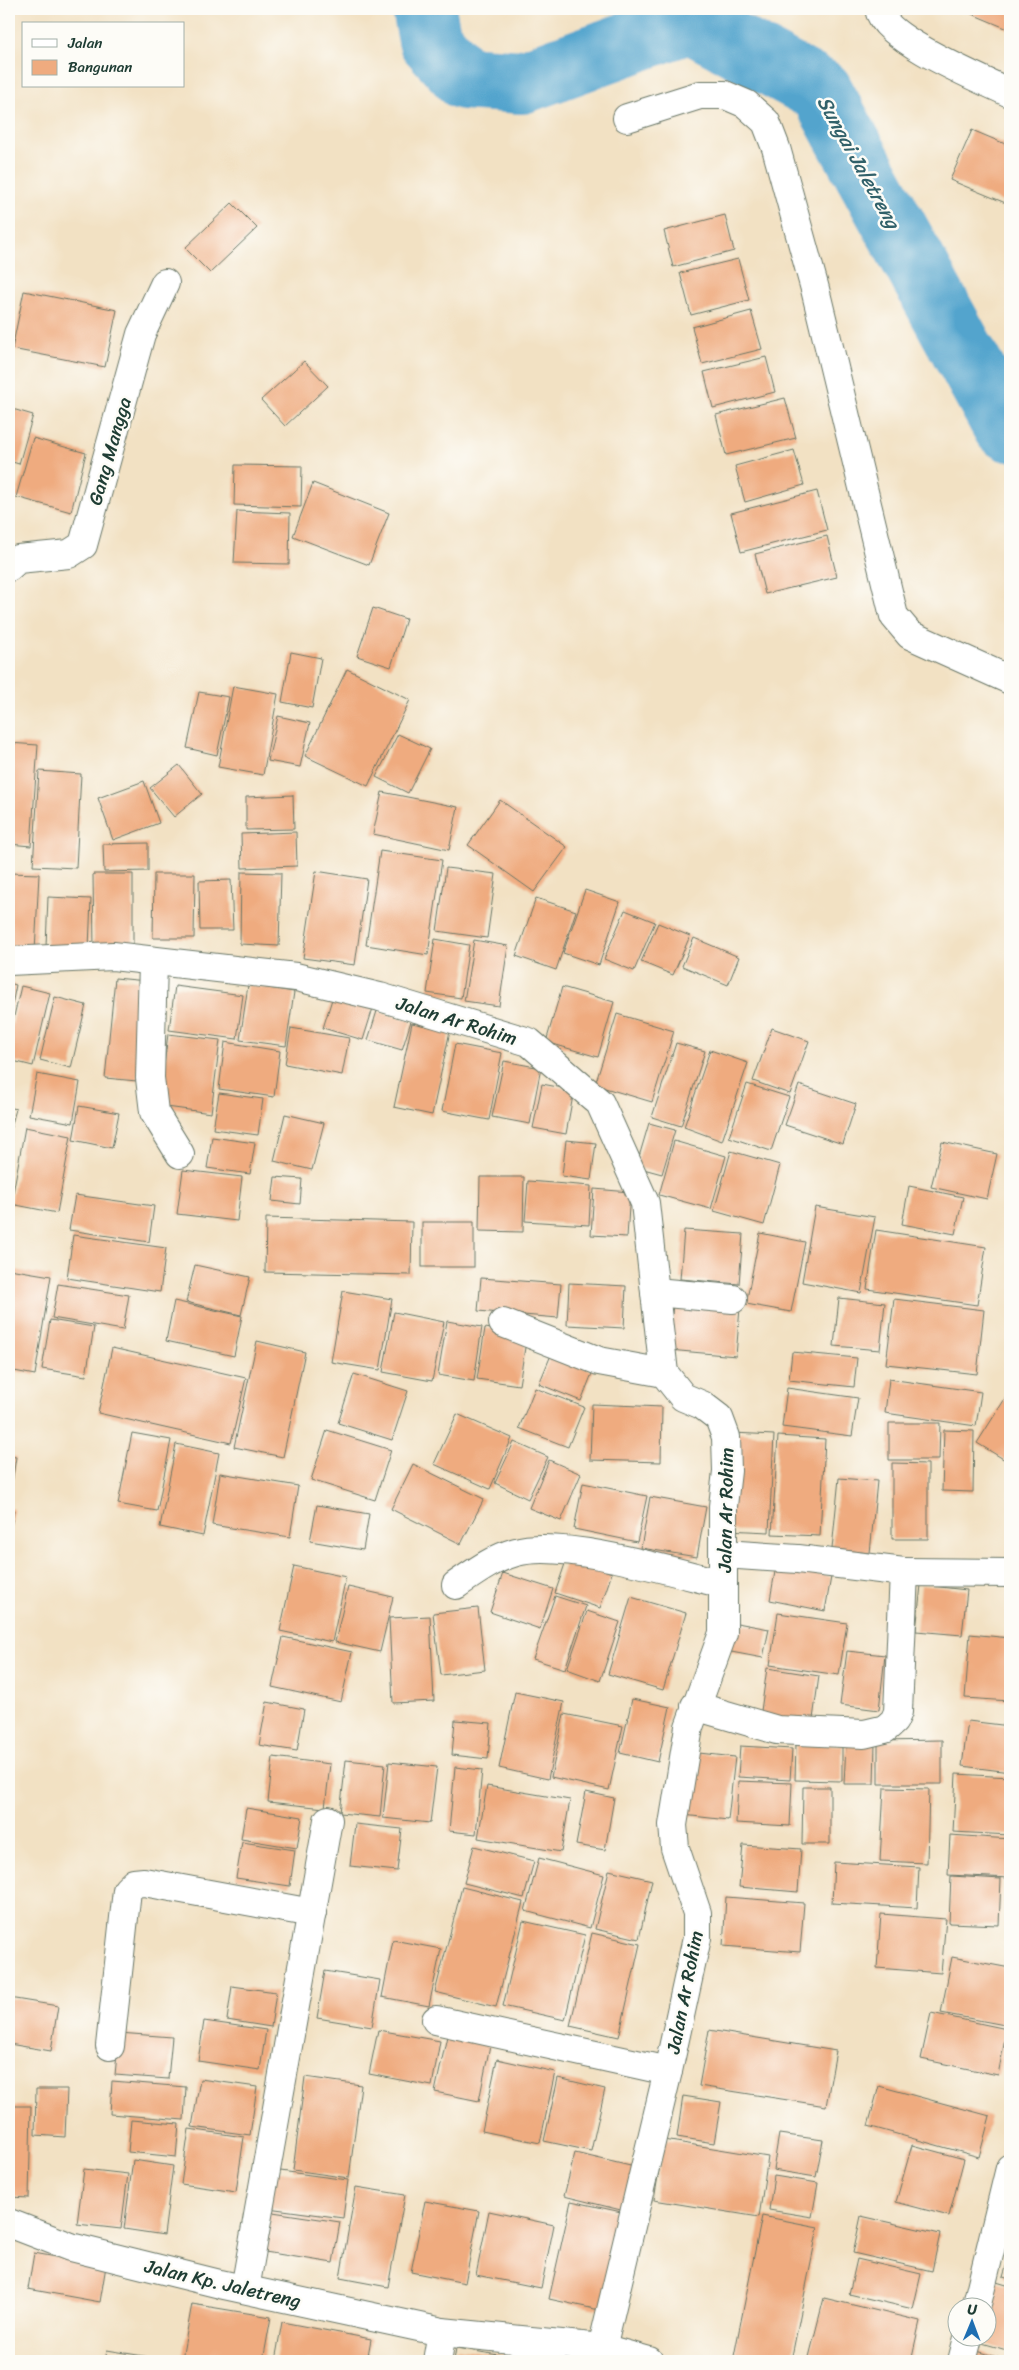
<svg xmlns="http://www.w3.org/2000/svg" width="1019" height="2370" font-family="Sriracha,sans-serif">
  <rect width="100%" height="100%" fill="#fdfcf7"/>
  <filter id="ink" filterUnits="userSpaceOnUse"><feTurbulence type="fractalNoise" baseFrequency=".02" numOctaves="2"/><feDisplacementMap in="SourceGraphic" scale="10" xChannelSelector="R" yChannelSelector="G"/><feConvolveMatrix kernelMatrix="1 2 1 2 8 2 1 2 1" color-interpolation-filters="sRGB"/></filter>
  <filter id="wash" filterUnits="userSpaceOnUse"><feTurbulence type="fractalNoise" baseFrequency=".0096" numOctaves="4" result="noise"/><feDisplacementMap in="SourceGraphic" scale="20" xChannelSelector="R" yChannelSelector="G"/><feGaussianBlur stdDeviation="1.12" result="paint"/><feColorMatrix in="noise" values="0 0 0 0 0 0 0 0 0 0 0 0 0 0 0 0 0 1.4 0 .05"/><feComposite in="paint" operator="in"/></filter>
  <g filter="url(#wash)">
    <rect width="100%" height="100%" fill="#f2e1c3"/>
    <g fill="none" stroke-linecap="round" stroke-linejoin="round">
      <polyline stroke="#53a4cd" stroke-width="64" points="424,9 430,40 464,78 522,82 690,21 821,91 1004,426 1010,430"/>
    </g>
    <g id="blocks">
      <g fill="#efab7f">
        <polygon points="960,9 1010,9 1010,25 1008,29"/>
        <polygon points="972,130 1010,146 1010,200 1008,204 950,180"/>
        <polygon points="232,203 257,228 210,273 185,248"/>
        <polygon points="725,215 734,251 673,267 664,231"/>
        <polygon points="738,259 749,300 691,315 680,273"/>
        <polygon points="24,291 117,310 105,367 12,349"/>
        <polygon points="751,311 762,349 702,364 692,327"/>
        <polygon points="766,357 775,392 713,408 704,372"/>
        <polygon points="304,361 328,386 285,426 261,400"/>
        <polygon points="785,398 796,438 726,455 716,415"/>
        <polygon points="9,408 33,415 19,464 9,461"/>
        <polygon points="33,438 86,453 71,512 16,497"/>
        <polygon points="794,450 804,485 745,502 735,466"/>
        <polygon points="235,465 302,466 301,507 234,505"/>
        <polygon points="313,483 389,513 369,565 293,536"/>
        <polygon points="817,491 827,530 741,552 731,513"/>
        <polygon points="237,511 290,513 289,564 234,563"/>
        <polygon points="827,536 837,577 765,594 755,554"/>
        <polygon points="373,608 406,619 391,667 357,656"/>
        <polygon points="291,652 321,658 312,708 282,702"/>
        <polygon points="347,669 410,700 368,786 305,756"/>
        <polygon points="233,686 278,694 263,775 218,767"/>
        <polygon points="199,692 229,697 217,755 187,748"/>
        <polygon points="278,716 310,723 300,767 268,761"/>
        <polygon points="398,734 430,749 408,793 376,777"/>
        <polygon points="9,743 38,745 31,846 9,844"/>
        <polygon points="179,765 202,794 174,817 150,788"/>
        <polygon points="39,771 81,774 76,868 33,866"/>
        <polygon points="144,781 159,823 113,840 98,798"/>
        <polygon points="382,792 458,807 449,850 373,834"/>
        <polygon points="293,795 294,829 246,830 246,797"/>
        <polygon points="500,800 567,847 534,892 468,845"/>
        <polygon points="296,832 297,866 242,868 241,834"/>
        <polygon points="148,843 148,871 104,872 103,844"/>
        <polygon points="380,851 442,860 428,955 366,945"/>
        <polygon points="446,868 496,874 487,938 437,931"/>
        <polygon points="316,871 367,879 355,965 303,958"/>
        <polygon points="241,872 281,873 279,946 240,944"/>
        <polygon points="9,873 39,874 35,952 9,950"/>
        <polygon points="93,874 133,874 133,950 94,950"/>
        <polygon points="154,874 195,874 194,938 153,938"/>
        <polygon points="231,880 233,930 200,930 199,881"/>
        <polygon points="585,890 620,902 599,965 563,953"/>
        <polygon points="48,897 91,899 89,948 46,946"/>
        <polygon points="536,898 576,911 556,970 516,956"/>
        <polygon points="625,910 655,922 634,971 604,959"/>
        <polygon points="658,923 690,936 673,975 641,962"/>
        <polygon points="694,938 739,957 728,985 682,966"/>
        <polygon points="435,939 469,945 461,998 427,993"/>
        <polygon points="474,940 508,946 499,1006 464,1001"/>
        <polygon points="115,978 147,981 137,1081 105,1078"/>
        <polygon points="9,983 16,985 10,1015 9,1015"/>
        <polygon points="248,985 294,992 286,1046 240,1040"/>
        <polygon points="21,986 50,993 33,1066 9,1060 9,1038"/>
        <polygon points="175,986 243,995 237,1039 169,1030"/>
        <polygon points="562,987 614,1002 598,1057 546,1042"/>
        <polygon points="333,996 373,1008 363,1040 323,1028"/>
        <polygon points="55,997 86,1005 71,1068 40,1060"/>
        <polygon points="377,1011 411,1021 402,1050 368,1040"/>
        <polygon points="617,1014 674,1031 652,1102 595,1085"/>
        <polygon points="412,1023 450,1031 432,1115 394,1107"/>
        <polygon points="291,1028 349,1038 342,1075 285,1064"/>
        <polygon points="772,1028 809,1041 790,1094 753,1081"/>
        <polygon points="168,1034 220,1040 211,1113 159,1106"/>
        <polygon points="225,1042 280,1051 274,1097 219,1089"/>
        <polygon points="676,1043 705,1051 681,1126 652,1117"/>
        <polygon points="455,1044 502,1053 489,1120 442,1111"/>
        <polygon points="710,1050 748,1063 722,1141 684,1127"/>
        <polygon points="504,1061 541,1068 530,1124 492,1117"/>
        <polygon points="37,1074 80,1082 73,1123 29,1115"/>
        <polygon points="542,1084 574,1090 566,1134 533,1128"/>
        <polygon points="747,1084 789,1097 771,1151 729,1137"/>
        <polygon points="799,1085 856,1104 843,1144 785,1125"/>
        <polygon points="219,1093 263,1099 258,1135 213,1129"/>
        <polygon points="79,1106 119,1113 112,1148 73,1140"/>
        <polygon points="9,1107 16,1109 9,1135"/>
        <polygon points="285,1114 324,1123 312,1170 274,1161"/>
        <polygon points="649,1123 675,1130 662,1174 636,1167"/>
        <polygon points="25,1127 71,1136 57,1213 11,1204"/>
        <polygon points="212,1137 255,1143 250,1174 207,1168"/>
        <polygon points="566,1140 596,1143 591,1180 562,1176"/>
        <polygon points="674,1141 726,1156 711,1209 659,1195"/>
        <polygon points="942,1142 997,1154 987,1199 931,1187"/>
        <polygon points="731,1151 780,1165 764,1225 714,1211"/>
        <polygon points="183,1170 242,1177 237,1221 177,1214"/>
        <polygon points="275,1177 302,1179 300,1204 272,1201"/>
        <polygon points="480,1177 524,1177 523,1232 479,1231"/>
        <polygon points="528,1181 591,1186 589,1225 525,1221"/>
        <polygon points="909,1186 963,1197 955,1234 902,1224"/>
        <polygon points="594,1189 630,1192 627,1237 591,1235"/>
        <polygon points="75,1195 154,1206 149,1242 69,1230"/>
        <polygon points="815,1207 875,1217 861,1293 802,1282"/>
        <polygon points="266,1218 412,1222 411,1275 265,1272"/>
        <rect x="422" y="1222" width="52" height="45"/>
        <polygon points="684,1230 743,1234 739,1284 680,1279"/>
        <polygon points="876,1230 986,1247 977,1305 867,1289"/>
        <polygon points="760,1233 805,1242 791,1312 746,1304"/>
        <polygon points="73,1235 166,1248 160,1292 67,1278"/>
        <polygon points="195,1265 250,1277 241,1315 186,1302"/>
        <polygon points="9,1269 51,1276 35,1375 9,1370"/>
        <polygon points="481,1278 561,1284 558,1318 478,1311"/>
        <polygon points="569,1283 626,1286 624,1328 567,1325"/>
        <polygon points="58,1284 129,1295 123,1330 52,1318"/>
        <polygon points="343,1291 392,1299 380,1370 331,1362"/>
        <polygon points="839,1298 885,1303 880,1350 834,1346"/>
        <polygon points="894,1299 984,1310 977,1374 886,1364"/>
        <polygon points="174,1301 242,1316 234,1356 166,1341"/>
        <polygon points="673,1302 740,1308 736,1356 669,1350"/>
        <polygon points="394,1312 444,1322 432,1381 383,1372"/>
        <polygon points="50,1320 94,1327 86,1376 42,1369"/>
        <polygon points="447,1321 482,1327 474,1381 438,1375"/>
        <polygon points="485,1328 527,1335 519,1385 477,1379"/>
        <polygon points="257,1341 305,1352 283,1457 234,1447"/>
        <polygon points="112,1348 246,1378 231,1443 98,1413"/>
        <polygon points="792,1352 857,1358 854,1387 789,1380"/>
        <polygon points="551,1355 593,1371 581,1401 539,1384"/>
        <polygon points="354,1374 408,1391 392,1440 338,1423"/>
        <polygon points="889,1379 981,1392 976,1426 885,1413"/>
        <polygon points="535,1388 584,1407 568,1447 519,1428"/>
        <polygon points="787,1388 858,1398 852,1436 782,1427"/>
        <polygon points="1008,1394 1010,1395 1010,1463 977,1443"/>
        <polygon points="592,1404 662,1407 661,1462 590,1460"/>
        <polygon points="457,1414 512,1438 490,1489 434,1464"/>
        <polygon points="889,1423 940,1423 939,1460 889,1460"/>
        <polygon points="327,1430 391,1450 375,1500 311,1480"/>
        <polygon points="944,1430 974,1431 973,1492 942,1491"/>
        <polygon points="132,1433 171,1440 157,1511 118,1504"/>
        <polygon points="733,1433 774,1435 769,1532 727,1530"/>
        <polygon points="778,1436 825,1439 820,1536 772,1534"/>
        <polygon points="514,1442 548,1457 528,1499 495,1483"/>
        <polygon points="176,1444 219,1453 203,1536 160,1527"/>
        <polygon points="9,1456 16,1457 10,1497 9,1497"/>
        <polygon points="549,1460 581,1474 561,1521 529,1508"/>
        <polygon points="892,1463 928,1464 928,1539 892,1539"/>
        <polygon points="413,1464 484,1499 461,1544 391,1509"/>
        <polygon points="220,1473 298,1486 290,1537 212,1525"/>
        <polygon points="839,1478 877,1481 870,1553 832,1549"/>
        <polygon points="583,1483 647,1496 637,1542 574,1529"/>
        <polygon points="650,1497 706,1507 697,1557 641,1548"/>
        <polygon points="317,1505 369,1514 363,1550 310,1541"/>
        <polygon points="9,1508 14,1509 10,1534 9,1534"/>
        <polygon points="567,1558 612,1573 600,1608 555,1593"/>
        <polygon points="294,1566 346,1577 332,1642 280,1631"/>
        <polygon points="776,1566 831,1577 825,1611 770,1600"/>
        <polygon points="503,1573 553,1589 540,1629 490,1612"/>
        <polygon points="921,1585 967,1590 962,1635 916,1631"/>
        <polygon points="348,1587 393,1597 380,1652 335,1642"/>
        <polygon points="555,1596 586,1606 565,1669 533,1659"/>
        <polygon points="631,1597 686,1613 663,1690 608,1674"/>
        <polygon points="478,1608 485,1670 441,1675 433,1613"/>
        <polygon points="587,1611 620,1622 600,1681 567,1669"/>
        <polygon points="778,1613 847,1623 839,1675 770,1665"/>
        <polygon points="430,1616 434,1701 393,1703 389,1618"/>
        <polygon points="732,1622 769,1629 763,1658 726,1651"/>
        <polygon points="970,1634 1010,1638 1010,1701 965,1698"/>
        <polygon points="283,1637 352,1652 341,1702 272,1687"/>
        <polygon points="847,1651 885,1655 879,1710 840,1705"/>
        <polygon points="767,1668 819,1676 812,1726 760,1718"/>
        <polygon points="515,1692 564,1702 548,1779 499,1768"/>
        <polygon points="632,1699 670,1707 658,1762 620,1753"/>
        <polygon points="267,1702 304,1709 297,1751 259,1745"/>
        <polygon points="564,1714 623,1726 609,1790 551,1777"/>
        <polygon points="455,1720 491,1723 488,1759 452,1755"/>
        <polygon points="968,1721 1010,1726 1010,1772 962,1766"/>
        <polygon points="942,1740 942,1784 878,1784 878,1741"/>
        <polygon points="796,1744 842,1745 842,1781 795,1780"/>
        <polygon points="846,1744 875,1744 874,1784 844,1784"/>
        <polygon points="740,1746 792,1749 790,1780 738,1777"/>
        <polygon points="690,1752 735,1757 728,1820 683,1815"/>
        <polygon points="273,1757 330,1764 325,1808 268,1802"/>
        <polygon points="346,1760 385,1764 380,1817 340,1813"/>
        <polygon points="389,1762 437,1767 430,1823 383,1818"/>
        <polygon points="455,1767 482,1770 476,1834 449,1831"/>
        <polygon points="956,1774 1010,1777 1010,1835 953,1832"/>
        <polygon points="738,1781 792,1783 790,1826 736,1823"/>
        <polygon points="487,1786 570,1800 561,1852 478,1838"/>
        <polygon points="803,1787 830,1787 830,1844 802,1844"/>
        <polygon points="884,1788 929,1789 927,1863 880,1861"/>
        <polygon points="586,1792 614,1798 605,1850 576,1845"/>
        <polygon points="246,1808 302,1817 297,1848 241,1839"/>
        <polygon points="355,1824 402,1829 397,1871 350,1866"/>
        <polygon points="950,1835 1010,1839 1010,1878 948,1875"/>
        <polygon points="242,1842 295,1850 290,1886 236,1878"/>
        <polygon points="743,1845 801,1849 798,1892 739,1887"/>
        <polygon points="474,1846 534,1861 524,1898 464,1883"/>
        <polygon points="539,1858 604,1875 590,1928 525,1911"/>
        <polygon points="834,1862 919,1867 917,1908 832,1903"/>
        <polygon points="609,1870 652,1880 639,1939 595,1929"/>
        <polygon points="951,1876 1001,1879 999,1925 949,1923"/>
        <polygon points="462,1887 523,1902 496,2007 435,1992"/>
        <polygon points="726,1897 804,1903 800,1952 723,1946"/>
        <polygon points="881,1914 946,1919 941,1973 877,1968"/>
        <polygon points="523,1921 585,1935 565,2020 503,2006"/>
        <polygon points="592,1933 640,1944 619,2037 570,2026"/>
        <polygon points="393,1940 441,1949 429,2006 382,1997"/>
        <polygon points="952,1957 1010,1968 1010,2026 941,2013"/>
        <polygon points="325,1971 380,1980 372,2027 317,2018"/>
        <polygon points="232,1986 276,1992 271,2027 227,2020"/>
        <polygon points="9,1998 58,2006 51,2051 9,2044"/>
        <polygon points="931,2013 1007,2029 998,2075 921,2059"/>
        <polygon points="204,2021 266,2030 260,2070 198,2061"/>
        <polygon points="378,2030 440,2041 432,2086 369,2074"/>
        <polygon points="709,2030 836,2051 826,2106 699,2086"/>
        <polygon points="119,2033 172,2037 168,2079 115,2075"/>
        <polygon points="447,2036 490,2045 479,2101 435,2092"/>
        <polygon points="497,2059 555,2072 540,2143 482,2131"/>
        <polygon points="305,2077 361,2085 349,2178 293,2170"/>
        <polygon points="558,2078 605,2089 591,2151 544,2141"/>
        <polygon points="200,2079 257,2087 250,2135 192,2127"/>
        <polygon points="112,2081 186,2087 184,2120 110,2114"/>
        <polygon points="879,2086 990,2116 979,2157 868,2126"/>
        <polygon points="36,2089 67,2089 65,2137 35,2135"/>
        <polygon points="683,2096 721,2102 714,2143 677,2137"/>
        <polygon points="9,2106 31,2106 29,2198 9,2197"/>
        <polygon points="131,2120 179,2124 176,2157 128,2152"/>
        <polygon points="189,2129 244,2137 236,2192 181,2184"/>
        <polygon points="779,2134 823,2140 816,2177 773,2170"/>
        <polygon points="664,2140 768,2157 759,2217 654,2200"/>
        <polygon points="912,2145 964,2159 949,2216 896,2202"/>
        <polygon points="575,2153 639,2168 629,2212 564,2196"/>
        <polygon points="133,2160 173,2166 164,2235 124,2229"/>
        <polygon points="84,2169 128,2174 121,2229 77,2224"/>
        <polygon points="273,2170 348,2180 343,2218 268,2208"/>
        <polygon points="774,2176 818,2183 812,2217 769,2210"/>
        <polygon points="356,2187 405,2195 388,2287 340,2278"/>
        <polygon points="425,2201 479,2211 465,2283 411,2272"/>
        <polygon points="571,2201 626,2213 604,2311 549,2299"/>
        <polygon points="266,2211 340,2222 333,2263 259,2251"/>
        <polygon points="489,2211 554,2225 541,2288 476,2275"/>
        <polygon points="762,2216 818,2227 791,2361 733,2361"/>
        <polygon points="861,2216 940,2234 932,2271 853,2253"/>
        <polygon points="34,2253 106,2266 100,2302 28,2289"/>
        <polygon points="1010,2254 1010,2279 1003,2277"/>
        <polygon points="857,2259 921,2274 913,2309 849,2294"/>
        <polygon points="993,2281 1010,2286 1010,2351 975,2341 976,2338 986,2338 986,2308"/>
        <polygon points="824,2298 920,2321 911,2361 808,2361"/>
        <polygon points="192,2304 271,2317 263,2361 196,2361 182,2359"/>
        <polygon points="282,2322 371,2339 367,2361 275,2361"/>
        <polygon points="456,2348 510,2357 510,2361 454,2361"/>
        <polygon points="107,2350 168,2360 168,2361 105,2361"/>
        <polygon points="974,2350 1010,2361 971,2361"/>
      </g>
    </g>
  </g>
  <g filter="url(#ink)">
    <use href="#blocks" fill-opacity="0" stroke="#697666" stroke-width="1"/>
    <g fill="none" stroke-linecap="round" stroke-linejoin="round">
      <g stroke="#697666" stroke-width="30">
        <g id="minor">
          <path d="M879,9C883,39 983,80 1010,93"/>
          <polyline points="627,118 700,95 725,95 746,104 766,122 776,148 815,289 894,616 910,635 1010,680"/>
          <polyline points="9,567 18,559 69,554 83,545 141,334 165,283"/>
          <polyline points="9,961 113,956 296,977 380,997 529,1042 600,1103 645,1203 664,1373 683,1397 702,1405 719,1418 726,1437 727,1471 723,1506 723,1633 689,1727 673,1825 675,1848 697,1913 697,1938 668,2071 602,2348"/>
          <polyline points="153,962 150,1078 154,1112 180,1154"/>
          <polyline points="655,1292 733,1299"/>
          <polyline points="503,1323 599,1361 664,1373"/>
          <polyline points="904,1572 1010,1573"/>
          <path d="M456,1585C475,1572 494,1558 516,1552C563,1539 674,1572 723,1584"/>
          <polyline points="695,1706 777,1730 864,1734 885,1729 894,1721 898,1712 904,1572 798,1559 724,1554"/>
          <polyline points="436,2020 668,2071"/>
          <polyline points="110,2046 127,1890 134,1883 144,1882 312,1913"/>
          <polyline points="9,2223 71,2247 220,2284 442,2332 602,2348 649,2361"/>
          <polyline points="245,2289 328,1820"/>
          <polyline points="976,2308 1010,2168"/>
          <polyline points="437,2361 442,2332"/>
          <polyline points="962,2361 968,2338"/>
        </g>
      </g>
      <use href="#minor" stroke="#fff" stroke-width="28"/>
    </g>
  </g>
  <g text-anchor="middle" stroke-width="5" stroke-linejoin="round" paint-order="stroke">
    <g font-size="19" fill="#1f3d34" stroke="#fdfcf7">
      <text transform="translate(109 451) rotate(-74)" y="7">Gang Mangga</text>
      <text transform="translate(457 1020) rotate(17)" y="7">Jalan Ar Rohim</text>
      <text transform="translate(725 1510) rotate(-89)" y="7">Jalan Ar Rohim</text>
      <text transform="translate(684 1992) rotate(-79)" y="7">Jalan Ar Rohim</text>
      <text transform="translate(223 2283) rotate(13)" y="7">Jalan Kp. Jaletreng</text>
    </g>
    <g font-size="20" font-style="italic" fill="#31616a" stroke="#fdfcf7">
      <text transform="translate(859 162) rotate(61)" y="7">Sungai Jaletreng</text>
    </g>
  </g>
  <rect width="1019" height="2370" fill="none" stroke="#fdfcf7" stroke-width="30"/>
  <rect x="22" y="22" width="162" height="65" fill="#fdfcf7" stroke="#a4b0a9"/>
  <rect x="32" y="39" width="25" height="8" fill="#ffffff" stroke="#a4b0a9"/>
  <text x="68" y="48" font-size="15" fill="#1f3d34">Jalan</text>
  <rect x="32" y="60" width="25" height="15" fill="#efab7f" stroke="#a4b0a9"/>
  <text x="68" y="72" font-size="15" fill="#1f3d34">Bangunan</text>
  <g transform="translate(972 2322) rotate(1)"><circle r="24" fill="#fdfcf7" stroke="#a4b0a9"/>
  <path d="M0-4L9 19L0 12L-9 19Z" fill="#1f6fb2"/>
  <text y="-8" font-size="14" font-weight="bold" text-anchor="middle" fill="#1f3d34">U</text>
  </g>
</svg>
